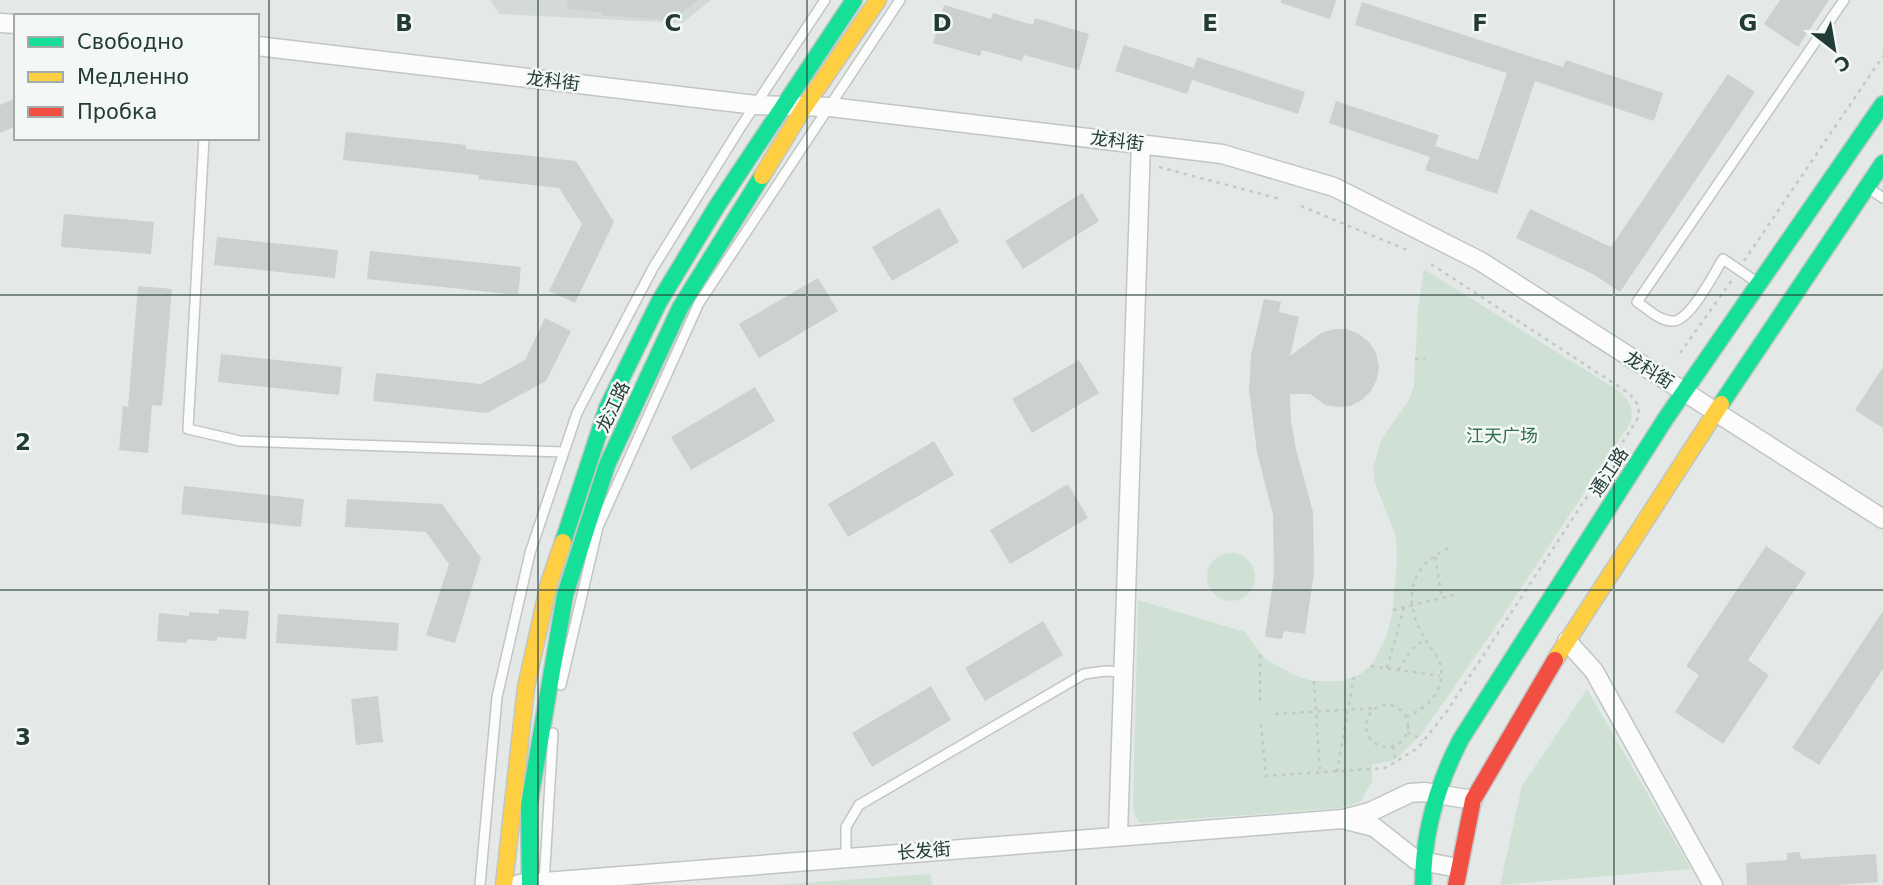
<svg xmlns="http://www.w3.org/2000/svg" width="1883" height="885" font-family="'DejaVu Sans','Noto Sans SC',sans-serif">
  <rect width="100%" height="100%" fill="#e4e9e7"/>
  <polygon fill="#d3dad7" points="490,0 711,0 682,23 499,14"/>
  <g fill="#cfe1d5">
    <path d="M1424,269L1619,391C1629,401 1634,407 1631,422L1490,635L1421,735L1395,760L1372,765V782L1360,802L1340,808L1140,823L1135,816L1133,807L1138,600L1245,632L1265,659L1294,675L1312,681H1340L1351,678L1362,673L1373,663L1386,637L1392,614L1397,560L1396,537L1375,483L1373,469L1381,440L1409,400L1414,386L1418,308Z"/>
    <circle cx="1231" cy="577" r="24"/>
    <polygon points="1587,689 1691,869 1500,885 1522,786"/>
    <polygon points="930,874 932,885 774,885"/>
  </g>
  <g fill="#ccd0cf">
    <polygon points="568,0 698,0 677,17 677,21 602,15 602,12 567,9"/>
    <polygon points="1281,0 1336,0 1330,19 1281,3"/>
    <polygon points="1780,0 1829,0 1798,47 1764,24"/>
    <polygon points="1362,2 1563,67 1566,60 1663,93 1654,121 1535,81 1497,194 1425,170 1430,157 1329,123 1336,101 1439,135 1435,146 1478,160 1507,73 1355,25"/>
    <polygon points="944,5 991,19 993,13 1033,25 1035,18 1089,34 1079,70 1024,55 1022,61 982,50 980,56 933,43"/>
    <polygon points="1124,45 1194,68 1197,57 1305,92 1298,114 1192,80 1187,94 1115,71"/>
    <polygon points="1728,74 1755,92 1620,292 1593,274 1516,238 1530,209 1611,247"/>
    <polygon points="16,98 16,126 0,133 0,105"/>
    <polygon points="346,132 466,145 466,149 576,161 614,222 575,303 549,291 582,224 559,188 478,179 479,175 343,160"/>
    <polygon points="1082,193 1099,221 1023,269 1005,241"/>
    <polygon points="939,208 959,242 892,281 872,247"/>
    <polygon points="64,214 154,222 151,254 61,247"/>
    <polygon points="217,237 338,250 335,278 214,265"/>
    <polygon points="370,251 521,267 518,295 367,279"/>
    <polygon points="818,278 838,311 759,358 739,324"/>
    <polygon points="138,286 172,289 162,406 152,405 148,453 119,450 123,406 128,407"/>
    <polygon points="1264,299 1281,302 1279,312 1299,317 1290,356 1321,333 1334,329 1347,329 1359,334 1369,342 1376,353 1379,366 1377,379 1371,391 1362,400 1350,406 1337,407 1325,405 1310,394 1290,394 1291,421 1296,449 1313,512 1314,573 1305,634 1284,631 1282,639 1265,637 1274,575 1273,515 1257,452 1249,390 1251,355"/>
    <polygon points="545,318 571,331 546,381 487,413 373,401 376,373 481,384 525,360"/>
    <polygon points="221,354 342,367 339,395 218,382"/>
    <polygon points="1079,360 1099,393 1032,433 1012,399"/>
    <polygon points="1883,367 1883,428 1855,410"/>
    <polygon points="755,387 775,421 691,470 671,437"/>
    <polygon points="934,441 954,475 848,537 828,504"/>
    <polygon points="1068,484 1088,518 1010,564 990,530"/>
    <polygon points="184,486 304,499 301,527 181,514"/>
    <polygon points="347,499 442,504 481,558 455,643 426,635 449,564 426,532 345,527"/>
    <polygon points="1766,546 1806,573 1748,660 1769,675 1723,744 1675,712 1699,675 1686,666"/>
    <polygon points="219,609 249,611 246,639 217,637 217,641 187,639 187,643 157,641 159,613 189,616 189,612 219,614"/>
    <polygon points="1883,611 1883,669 1819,765 1792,748"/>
    <polygon points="278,614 399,623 397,651 276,643"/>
    <polygon points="1043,621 1063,655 985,701 965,668"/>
    <polygon points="931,686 951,720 872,767 852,733"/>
    <polygon points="378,696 383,742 356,745 351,699"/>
    <polygon points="1800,852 1801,859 1876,854 1878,882 1838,885 1747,885 1746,863 1787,860 1787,853"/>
  </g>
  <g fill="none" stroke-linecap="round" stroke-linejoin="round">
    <g stroke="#c1c6c4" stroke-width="12">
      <g id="lane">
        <polyline points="204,138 188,429 240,441 563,452"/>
        <polyline points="1868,188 1883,198"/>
        <path d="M1758,283L1723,259C1714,273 1689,324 1671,321C1658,320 1648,309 1637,302L1844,0"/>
        <polyline points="561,685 598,527 699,303 900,0"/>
        <polyline points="846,857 846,827 859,805 1084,674 1105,671 1123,672"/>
        <polyline points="544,883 553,733"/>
        <polyline points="480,885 497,697 530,553 577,413 653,268 740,128 825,0"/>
      </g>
    </g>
    <g stroke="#c1c6c4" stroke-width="21">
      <g id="street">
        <polyline points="0,23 16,24"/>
        <polyline points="257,46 756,105 830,107 1222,154 1334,187 1480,261 1883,519"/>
        <polyline points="1567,641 1594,671 1713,885"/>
        <polyline points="1346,820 1374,827 1416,860 1458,868"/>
        <polyline points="1118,835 1141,144"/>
        <polyline points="519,884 1343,819 1370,812 1410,793 1425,792 1473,800"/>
      </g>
    </g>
    <g stroke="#c0c6c4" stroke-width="19">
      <g id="fast">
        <polyline points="1721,404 1883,163"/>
        <polyline points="563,542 607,408 659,302 717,206 854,0"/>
        <polyline points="530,885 529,805 565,595 607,465 680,308 762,176"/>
        <path d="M1423,885C1423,833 1437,785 1461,739L1666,418L1883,104"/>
      </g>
    </g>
    <g stroke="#c0c6c4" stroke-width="19">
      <g id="slow">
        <polyline points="762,176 805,106 878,0"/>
        <polyline points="1555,660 1721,404"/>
        <polyline points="504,885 526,687 549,583 563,542"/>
      </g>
    </g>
    <g stroke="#c0c6c4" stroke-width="19">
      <polyline id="jam" points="1456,885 1473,800 1555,660"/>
    </g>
    <g stroke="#c1c9c6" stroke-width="2.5" stroke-dasharray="3.5 5" stroke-linecap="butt">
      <polyline points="1159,167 1280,199"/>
      <polyline points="1301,206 1407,250"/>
      <polyline points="1744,261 1883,56"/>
      <polyline points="1680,353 1732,280"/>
      <polyline points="1415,359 1425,359"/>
      <polyline points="1435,557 1442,598"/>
      <polyline points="1393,610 1458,594"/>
      <polyline points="1371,666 1440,676"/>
      <polyline points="1387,668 1404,608"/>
      <polyline points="1398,670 1412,649 1425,639"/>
      <polyline points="1314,681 1320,772"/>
      <polyline points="1260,701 1260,655"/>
      <circle cx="1387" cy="726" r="21"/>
      <polyline points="1275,714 1376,708"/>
      <path d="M1406,717C1426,709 1445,691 1441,668C1440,658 1430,648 1425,639C1402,601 1408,564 1453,546"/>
      <path d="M1261,724L1266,776L1385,768L1418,748L1447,711L1637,420C1641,408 1637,400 1627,392L1431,264"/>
      <polyline points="1407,732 1423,740"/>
      <polyline points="1393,746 1396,763"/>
      <polyline points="1337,772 1354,677"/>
    </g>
    <use href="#lane" stroke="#fbfcfb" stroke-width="9"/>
    <use href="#street" stroke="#fbfcfb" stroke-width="18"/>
    <use href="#fast" stroke="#16e098" stroke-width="16"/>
    <use href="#slow" stroke="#ffcf43" stroke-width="16"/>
    <use href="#jam" stroke="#f24e42" stroke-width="16"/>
  </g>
  <path fill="none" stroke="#233b36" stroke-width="2" stroke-opacity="0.55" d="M269,0V885M538,0V885M807,0V885M1076,0V885M1345,0V885M1614,0V885M0,295H1883M0,590H1883"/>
  <g text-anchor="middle" stroke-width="5" stroke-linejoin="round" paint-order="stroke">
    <g font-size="18" fill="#233b36" stroke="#f3f8f6">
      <text transform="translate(553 81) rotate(7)" y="6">龙科街</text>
      <text transform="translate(1117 141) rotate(7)" y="6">龙科街</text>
      <text transform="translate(1649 370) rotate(32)" y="6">龙科街</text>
      <text transform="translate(613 407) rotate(-65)" y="6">龙江路</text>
      <text transform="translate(1609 472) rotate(-57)" y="6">通江路</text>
      <text transform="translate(924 851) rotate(-5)" y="6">长发街</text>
    </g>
    <g font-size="18" fill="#30704c" stroke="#f3f8f6">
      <text x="1502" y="442">江天广场</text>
    </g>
  </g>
  <g font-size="23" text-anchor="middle" font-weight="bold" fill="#233b36" stroke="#f3f8f6" stroke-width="5" stroke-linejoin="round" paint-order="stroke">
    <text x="404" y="31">B</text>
    <text x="673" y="31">C</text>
    <text x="942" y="31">D</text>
    <text x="1210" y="31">E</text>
    <text x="1480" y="31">F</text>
    <text x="1748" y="31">G</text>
    <text x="23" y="450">2</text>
    <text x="23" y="745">3</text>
  </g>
  <rect x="14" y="14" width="245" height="126" fill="#f3f8f6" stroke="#a0aca9" stroke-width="2"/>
  <rect x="28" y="37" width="35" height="10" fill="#16e098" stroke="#a0aca9" stroke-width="2"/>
  <text x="77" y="49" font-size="21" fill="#233b36">Свободно</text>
  <rect x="28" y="72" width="35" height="10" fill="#ffcf43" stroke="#a0aca9" stroke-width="2"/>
  <text x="77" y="84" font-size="21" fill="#233b36">Медленно</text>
  <rect x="28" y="107" width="35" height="10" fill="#f24e42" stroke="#a0aca9" stroke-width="2"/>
  <text x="77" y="119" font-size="21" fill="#233b36">Пробка</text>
  <g transform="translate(1834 49) rotate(149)" stroke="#f3f8f6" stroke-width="5" paint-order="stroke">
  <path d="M0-5L12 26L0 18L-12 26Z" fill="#233b36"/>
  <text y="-10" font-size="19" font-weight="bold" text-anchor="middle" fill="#233b36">С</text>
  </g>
</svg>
